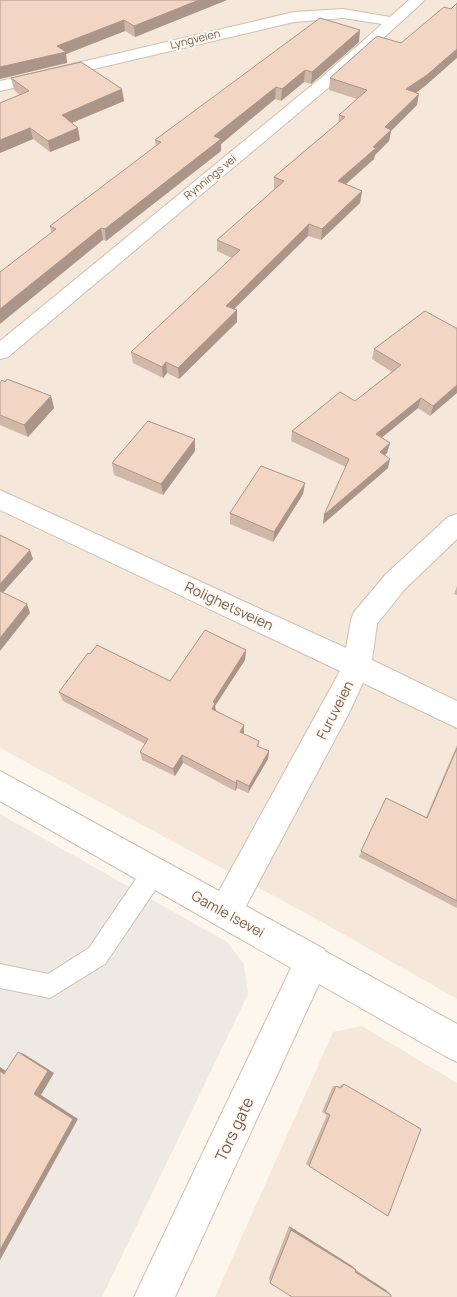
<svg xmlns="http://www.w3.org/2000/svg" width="457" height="1297" font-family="Manrope,sans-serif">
  <rect width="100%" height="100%" fill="#fdf6ec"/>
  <g fill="#f5e8da">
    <polygon points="0,0 457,0 457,999 320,921 0,748"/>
    <polygon points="362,1026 457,1083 457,1297 215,1297 333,1032"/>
  </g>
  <polygon fill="#efe9e4" points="0,814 227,942 244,964 248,994 102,1297 0,1297"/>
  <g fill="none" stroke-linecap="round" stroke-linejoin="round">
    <g stroke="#d1beb0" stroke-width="2">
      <polygon id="service" points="154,861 162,864 165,872 162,880 105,964 50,998 0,988 0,964 48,974 89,948 146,864"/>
    </g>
    <g stroke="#d1beb0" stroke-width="2">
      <g id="minor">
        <polygon points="409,0 425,0 334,83 8,357 0,359 0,341 322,77 382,24 343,18 294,22 0,91 0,81 294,12 343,9 390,17"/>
        <polygon points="0,490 346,648 351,620 354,612 386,574 448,517 457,514 457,539 404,590 377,624 372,660 457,701 457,728 363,683 349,713 246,906 324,949 329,961 324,973 312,978 300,973 0,801 0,771 219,891 340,671 0,510"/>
      </g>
    </g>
    <g stroke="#d1beb0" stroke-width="2">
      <polygon id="tertiary" points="312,944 457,1024 457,1062 445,1056 319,984 175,1297 134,1297 300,949"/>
    </g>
    <use href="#service" fill="#fff" fill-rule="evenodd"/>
    <use href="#minor" fill="#fff" fill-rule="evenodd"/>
    <use href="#tertiary" fill="#fff" fill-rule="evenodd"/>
  </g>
  <g fill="#d1b7a8">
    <polygon points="0,0 227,0 135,37 125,31 66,54 67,63"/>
    <polygon points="359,42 311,84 304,82 281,101 275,99 221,144 221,151 106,241 103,240 51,232 50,226 156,146 155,140"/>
    <polygon points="11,78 124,101 72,123 80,140 50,152 33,139 0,153 0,103 20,95 14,90"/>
    <polygon points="330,78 425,86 416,93 417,105 391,131 389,141 375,155 374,159 346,184 362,191 360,203 321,240 308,236 234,309 237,310 237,322 179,379 167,373 163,378 133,363 131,352 232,258 217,251 217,240 275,189 274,189 274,177 338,123 339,115 357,99 329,90"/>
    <polygon points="456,328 430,416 418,408 381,438 390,443 387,453 385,455 388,468 323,524 346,467 291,441 292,431 355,401 392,372 372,359 374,349"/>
    <polygon points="0,383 51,396 54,408 28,437 0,425"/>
    <polygon points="195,451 163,495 114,475 112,463"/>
    <polygon points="305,483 303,494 273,542 230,524 230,513"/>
    <polygon points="457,586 457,595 454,594"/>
    <polygon points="246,650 245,660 215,706 216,710 244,733 244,734 259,741 259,747 269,751 268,759 248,793 237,788 235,791 183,763 175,776 142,760 140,752 145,744 63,701 59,692 170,681"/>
    <polygon points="457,745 457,908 359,857 386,798 426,817"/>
    <polygon points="344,1084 388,1216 306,1164 327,1115 322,1112 333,1086 336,1086 339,1087 341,1085"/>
    <polygon points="289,1226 352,1266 356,1270 386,1290 270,1283 269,1278"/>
  </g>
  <g fill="#aa9588">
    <polygon points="199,0 227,0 135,37 134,26"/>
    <polygon points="124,20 125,31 66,54 67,63 0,79 0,67"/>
    <polygon points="360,30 359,42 311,84 312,72"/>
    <polygon points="457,49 457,58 425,86 404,101 406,89"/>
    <polygon points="305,70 304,82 281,101 282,89"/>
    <polygon points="276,87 275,99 221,144 221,151 106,241 105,229 214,136"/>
    <polygon points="122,89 124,101 64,126 62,115"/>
    <polygon points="419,94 417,105 391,131 389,141 375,155 374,159 337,192 338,181 373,147 385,127"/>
    <polygon points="30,128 33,139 0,153 0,140"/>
    <polygon points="78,128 80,140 50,152 48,141"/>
    <polygon points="362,191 360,203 321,240 322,229"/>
    <polygon points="309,224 308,236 226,317 226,306"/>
    <polygon points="101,228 103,240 0,324 0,309"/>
    <polygon points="237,310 237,322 179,379 178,368"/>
    <polygon points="166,362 167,373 163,378 162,367"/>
    <polygon points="457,385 457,393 430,416 433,406"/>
    <polygon points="51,396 54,408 28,437 24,425"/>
    <polygon points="421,398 418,408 374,444 376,434"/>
    <polygon points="195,439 195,451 163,495 161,484"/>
    <polygon points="390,443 387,453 378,461 380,452"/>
    <polygon points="390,459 388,468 323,524 324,515"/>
    <polygon points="305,483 303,494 273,542 274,532"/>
    <polygon points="30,550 33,559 0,596 0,584"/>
    <polygon points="27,604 30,613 0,651 0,638"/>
    <polygon points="246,650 245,660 215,706 216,712 212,717 213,702"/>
    <polygon points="244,725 244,733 240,740 240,732"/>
    <polygon points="269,751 268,759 248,793 249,786"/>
    <polygon points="182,755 183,763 175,776 173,769"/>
    <polygon points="237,780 237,788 235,791 236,783"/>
    <polygon points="18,1052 24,1054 54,1073 41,1095 78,1119 0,1260 0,1250 34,1094"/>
    <polygon points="0,1067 12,1075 4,1074 0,1071"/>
    <polygon points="289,1226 352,1266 356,1270 291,1230"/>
    <polygon points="351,1268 386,1290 391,1295 355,1272"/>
  </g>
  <g fill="#f3d5c3" stroke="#aa9588">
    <polygon points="0,0 199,0 134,26 124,20 57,46 66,52 0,67"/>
    <polygon points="457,3 457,49 427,75 406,89 419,94 385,127 391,130 373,147 376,148 338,181 362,191 322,229 309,224 226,306 237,310 178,368 166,362 162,367 131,352 240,250 217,240 284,181 274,177 345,117 339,115 367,90 330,78 377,36 401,43 444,7 451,9"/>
    <polygon points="320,18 360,30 312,72 305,70 282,89 276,87 214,136 221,139 105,229 101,228 0,309 0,272 56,229 50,226 161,142 155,140"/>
    <polygon points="81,62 122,89 62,115 78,128 48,141 30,128 0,140 0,103 29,91 11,78"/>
    <polygon points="425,311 456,328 457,328 457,385 433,406 421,398 376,434 390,443 380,452 390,459 324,515 349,459 292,431 340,392 355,401 401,365 374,349"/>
    <polygon points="7,379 51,396 24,425 0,415 0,383 2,380 5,382"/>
    <polygon points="148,421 195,439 161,484 112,463"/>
    <polygon points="261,466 305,483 274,532 230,513"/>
    <polygon points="0,535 30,550 0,584"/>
    <polygon points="0,591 27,604 0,638"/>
    <polygon points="205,630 246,650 213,702 215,703 212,709 244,725 240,732 259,741 257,746 269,751 249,786 237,780 236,783 182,755 173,769 140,752 148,739 59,692 88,653 90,654 97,645 170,681"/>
    <polygon points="457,748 457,901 361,851 386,798 427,818"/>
    <polygon points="18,1052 48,1071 34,1094 73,1119 0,1250 0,1071 4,1074"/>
    <polygon points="344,1084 421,1129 388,1216 309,1166 330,1115 325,1112 336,1086 341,1088"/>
    <polygon points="291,1230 356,1270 355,1272 391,1295 391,1297 292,1297 270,1283"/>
  </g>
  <g text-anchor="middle" stroke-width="4" stroke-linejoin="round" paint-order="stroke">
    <g font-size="11" fill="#7a5c4d" stroke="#fffaf3">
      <text transform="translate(195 39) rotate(-14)" y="4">Lyngveien</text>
      <text transform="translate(210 177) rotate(-39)" y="4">Rynnings vei</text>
    </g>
    <g font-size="14" fill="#7a5c4d" stroke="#fffaf3">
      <text transform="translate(229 606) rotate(25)" y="5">Rolighetsveien</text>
      <text transform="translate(335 710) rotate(-63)" y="5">Furuveien</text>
      <text transform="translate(228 914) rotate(29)" y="5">Gamle Isevei</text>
    </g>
    <g font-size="16" fill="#7a5c4d" stroke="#fffaf3">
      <text transform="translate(234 1129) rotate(-65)" y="6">Tors gate</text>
    </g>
  </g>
</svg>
